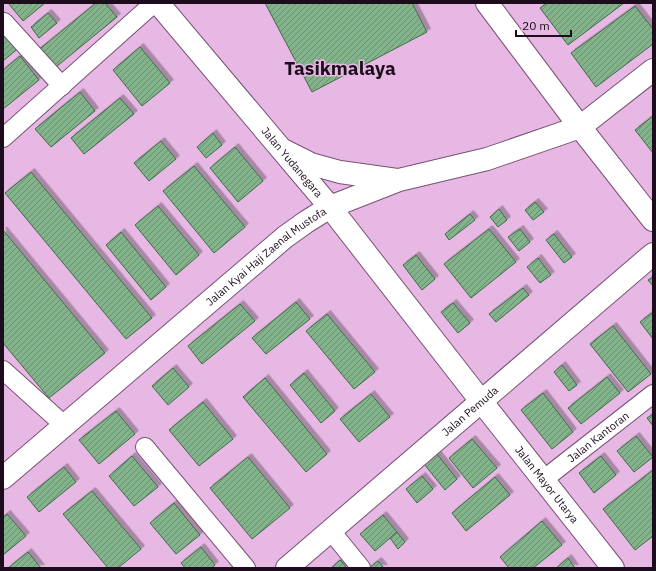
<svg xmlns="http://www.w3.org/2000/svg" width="656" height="571" font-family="'IBM Plex Sans',sans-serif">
  <defs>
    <pattern id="building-hatch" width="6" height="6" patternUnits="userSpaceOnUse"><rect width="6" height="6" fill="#82b38a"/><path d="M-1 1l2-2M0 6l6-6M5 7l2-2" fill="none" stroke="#6a9070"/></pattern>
    <filter id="shadow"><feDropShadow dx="3.5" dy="-3.5" stdDeviation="0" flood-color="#0004"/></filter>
  </defs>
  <rect width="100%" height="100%" fill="#e7b8e3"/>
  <g fill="url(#building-hatch)" stroke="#3d6b46" filter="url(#shadow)">
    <polygon points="8,3 45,3 23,21"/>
    <polygon points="96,3 105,3 117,17 51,71 36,52"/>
    <polygon points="265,3 412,3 427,32 312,92"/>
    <polygon points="547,3 624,3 568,45 540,8"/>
    <polygon points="635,6 653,29 653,44 596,87 571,53"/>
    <polygon points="48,13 57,23 39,38 31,27"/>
    <polygon points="3,30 21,46 3,61"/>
    <polygon points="140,47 170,83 142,106 113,70"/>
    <polygon points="20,56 39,80 3,109 3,70"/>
    <polygon points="80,92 95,111 51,147 35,129"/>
    <polygon points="120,98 134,114 84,154 71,138"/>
    <polygon points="653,116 653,153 635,130"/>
    <polygon points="213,133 222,145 206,158 197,147"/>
    <polygon points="161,141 176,159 149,181 134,163"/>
    <polygon points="235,147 263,181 238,202 210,168"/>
    <polygon points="194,166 245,227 214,253 163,191"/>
    <polygon points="31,172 152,318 126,339 5,193"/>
    <polygon points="535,202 544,212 533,220 525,210"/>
    <polygon points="158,206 199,255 176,275 135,225"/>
    <polygon points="499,209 507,220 498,227 490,217"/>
    <polygon points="470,214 475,220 449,240 445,234"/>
    <polygon points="489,229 516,262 471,298 444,264"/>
    <polygon points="520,229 530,242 519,251 508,237"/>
    <polygon points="3,230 105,353 49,398 3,343"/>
    <polygon points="121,232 166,287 151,300 106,245"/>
    <polygon points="554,234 572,257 564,263 546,240"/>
    <polygon points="416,255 435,279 422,290 403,265"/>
    <polygon points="538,258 551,275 540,283 527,267"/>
    <polygon points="653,277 653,286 648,280"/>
    <polygon points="523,288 529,295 496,322 489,314"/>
    <polygon points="296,302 310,319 266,354 252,338"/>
    <polygon points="453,303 470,323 458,333 441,312"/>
    <polygon points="240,304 255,321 202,364 188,346"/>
    <polygon points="653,312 653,339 640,322"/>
    <polygon points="327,314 375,372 354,389 306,331"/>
    <polygon points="613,326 651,374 628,392 590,344"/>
    <polygon points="562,365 577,385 569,391 554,372"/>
    <polygon points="173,368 189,387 168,405 152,386"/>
    <polygon points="304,373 335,411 321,423 290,385"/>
    <polygon points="607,377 620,393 581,424 568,408"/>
    <polygon points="265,378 327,454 306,472 243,397"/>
    <polygon points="543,393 573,432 552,449 521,410"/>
    <polygon points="371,394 390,417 359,442 340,419"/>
    <polygon points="203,402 233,439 199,466 169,430"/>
    <polygon points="116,411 135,434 99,464 79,440"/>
    <polygon points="653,414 653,426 647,418"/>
    <polygon points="636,436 653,457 634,472 617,451"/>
    <polygon points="472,439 497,468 473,488 449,458"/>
    <polygon points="437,454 457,479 445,490 424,464"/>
    <polygon points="132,456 158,487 134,506 109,476"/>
    <polygon points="601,456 616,475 594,493 579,473"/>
    <polygon points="248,457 290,508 252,539 210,488"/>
    <polygon points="64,467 76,482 39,512 27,497"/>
    <polygon points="653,470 653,536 635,550 603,509"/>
    <polygon points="422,476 433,489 417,503 406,489"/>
    <polygon points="495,477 510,495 466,531 452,513"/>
    <polygon points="92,491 141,549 118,568 108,568 63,514"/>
    <polygon points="174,503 200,535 176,554 150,523"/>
    <polygon points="7,514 26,536 3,555 3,517"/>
    <polygon points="383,515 397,532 375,551 360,534"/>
    <polygon points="542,521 562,545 533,568 509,568 500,557"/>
    <polygon points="397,532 405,542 398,549 390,538"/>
    <polygon points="201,547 215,565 211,568 185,568 181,563"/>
    <polygon points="28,552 41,568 8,568"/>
    <polygon points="568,558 575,568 556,568"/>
    <polygon points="340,560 347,568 331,568"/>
    <polygon points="378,561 384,568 369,568"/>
  </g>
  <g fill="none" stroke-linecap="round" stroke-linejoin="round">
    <g stroke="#795076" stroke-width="20">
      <g id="minor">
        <polyline points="4,22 62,86"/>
        <polyline points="3,138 154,3"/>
        <polyline points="3,370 64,425"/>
        <polyline points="145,447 246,568"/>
        <path id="s1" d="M543,480L653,394"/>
        <polyline points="331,531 361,568"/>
      </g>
    </g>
    <g stroke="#795076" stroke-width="24">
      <g id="tertiary">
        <polyline points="487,3 580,127"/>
        <path id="s2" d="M287,568L653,254"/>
      </g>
    </g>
    <g stroke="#795076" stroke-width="24">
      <g id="secondary">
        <path id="s3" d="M158,3L330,207L481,401L613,568"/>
      </g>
    </g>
    <g stroke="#795076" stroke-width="24">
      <g id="primary">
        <polyline points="580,127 653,220"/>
        <polyline points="283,150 311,164 340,172 397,180"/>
        <path id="s4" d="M3,478L285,237L306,222L330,207L399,180L487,159L580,127L653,70"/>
      </g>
    </g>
    <use href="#minor" stroke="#fff" stroke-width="18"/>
    <use href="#tertiary" stroke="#fff" stroke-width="22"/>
    <use href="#secondary" stroke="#fff" stroke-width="22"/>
    <use href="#primary" stroke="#fff" stroke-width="22"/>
  </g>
  <g text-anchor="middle" stroke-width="3" stroke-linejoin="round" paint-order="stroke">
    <g font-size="11" fill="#1d0c1c" stroke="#e7b8e3">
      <text dy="4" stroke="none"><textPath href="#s3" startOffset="208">Jalan Yudanegara</textPath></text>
      <text dy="4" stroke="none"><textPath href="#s4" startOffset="344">Jalan Kyai Haji Zaenal Mustofa</textPath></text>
      <text dy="4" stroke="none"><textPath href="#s2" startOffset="241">Jalan Pemuda</textPath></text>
      <text dy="4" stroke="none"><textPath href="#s1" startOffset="70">Jalan Kantoran</textPath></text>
      <text dy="4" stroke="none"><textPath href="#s3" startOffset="619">Jalan Mayor Utarya</textPath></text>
    </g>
    <g font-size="19" font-weight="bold" fill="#1d0c1c" stroke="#e7b8e3">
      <text x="340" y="75">Tasikmalaya</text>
    </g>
  </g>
  <rect width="656" height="571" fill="none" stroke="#1d0c1c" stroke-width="8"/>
  <path d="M516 30v6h55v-6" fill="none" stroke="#1d0c1c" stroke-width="2"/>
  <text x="522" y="30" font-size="12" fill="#1d0c1c" stroke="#e7b8e3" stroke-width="3" paint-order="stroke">20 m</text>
</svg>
